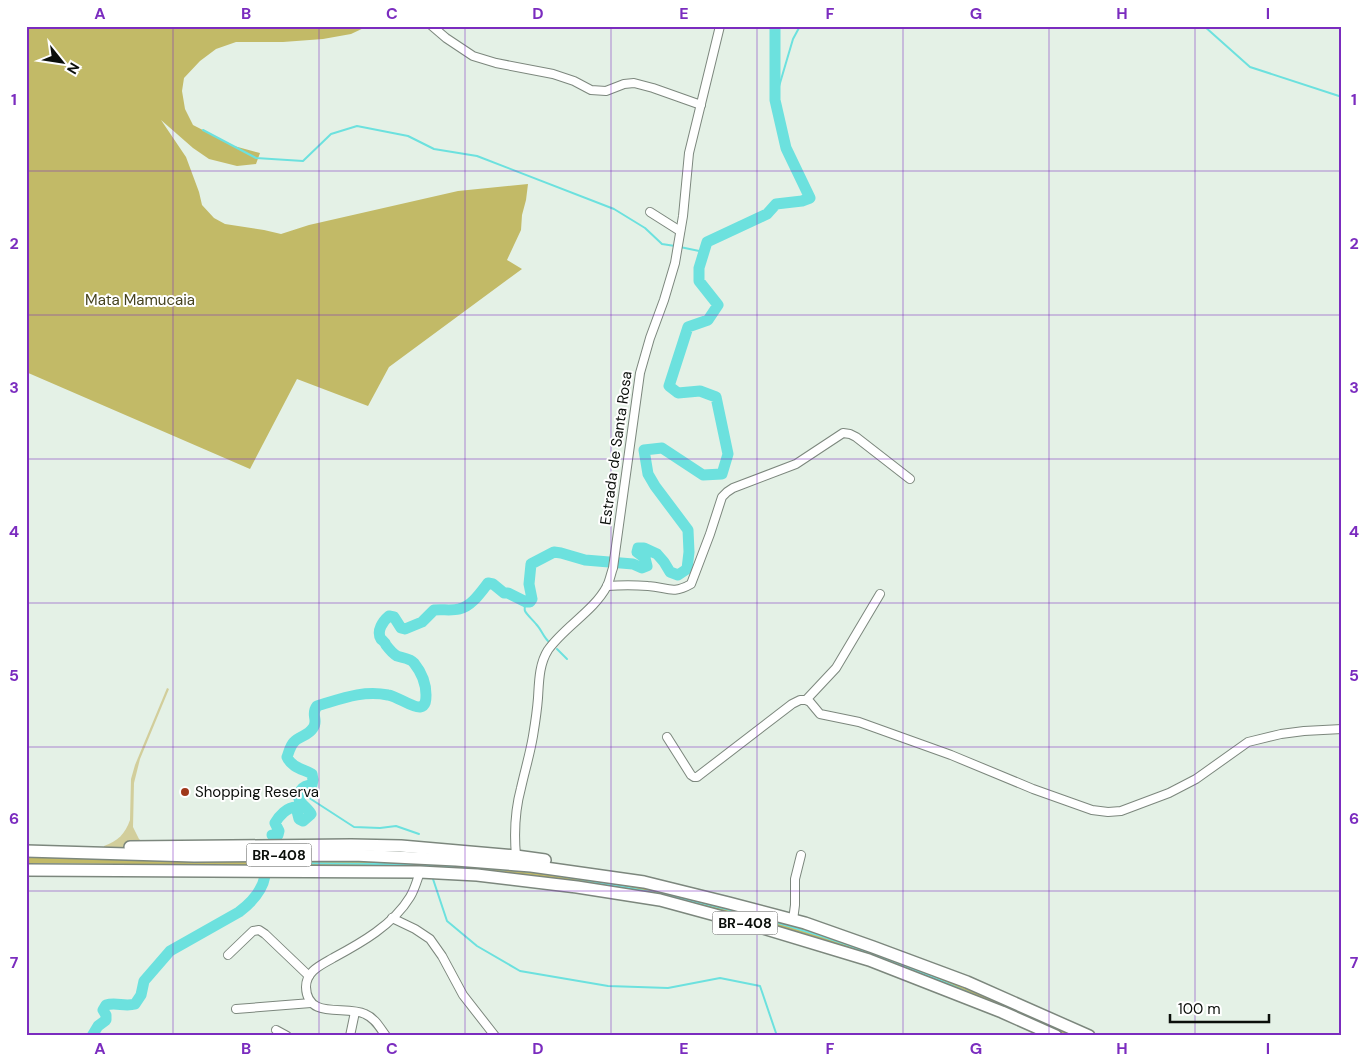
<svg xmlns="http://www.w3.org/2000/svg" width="1368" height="1062" font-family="'DM Sans',sans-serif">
  <rect width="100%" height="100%" fill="#e4f1e6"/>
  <path fill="#d2ce9b" d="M167,688L169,689L140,759L134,783L133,827L139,839L147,846L104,848V846C118,841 125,834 130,820L131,779L135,765Z"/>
  <g fill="#c2ba67">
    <polygon points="26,26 368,26 351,34 323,39 283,42 236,42 216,49 200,61 184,78 182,91 185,109 193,125 234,146 260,153 256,164 237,166 209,159 193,148 161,120 186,157 199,192 202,205 214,218 225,224 264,230 281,234 309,225 458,191 528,184 526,200 522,215 521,230 507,260 522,269 389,367 368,406 297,379 250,469 26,372"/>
    <polygon points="26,856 305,858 494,865 647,888 788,922 934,975 1074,1036 1059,1036 836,945 783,928 719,910 622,889 532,875 435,867 26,863"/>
  </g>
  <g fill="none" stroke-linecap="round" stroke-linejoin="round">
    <g stroke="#6ce1de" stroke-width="2">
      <polyline points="1204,26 1250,67 1342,97"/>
      <polyline points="775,100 793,39 800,26"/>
      <polyline points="203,130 256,158 303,161 331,134 357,126 408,136 434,149 477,156 614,209 645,228 662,244 675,246"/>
      <polyline points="680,247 704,252"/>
      <path d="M526,602C525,605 524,608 525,611C527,615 533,620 536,624C541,629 543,636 548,641"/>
      <polyline points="557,649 567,659"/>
      <polyline points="300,792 354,827 380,828 396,826 419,834"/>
      <path d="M267,863C359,864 451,863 542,873C569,877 597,882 624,887C745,909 864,945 976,996"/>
      <polyline points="433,879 447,921 477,946 520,971 608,986 668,988 720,978 760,986 777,1036"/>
      <polyline points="1060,1033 1066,1036"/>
    </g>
    <g stroke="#6ce1de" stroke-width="11">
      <path d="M272,835H278L279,831L275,823C279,816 287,807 296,807L299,819L303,821L311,814C307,806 293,801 301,790C304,786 307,785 312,785L313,780L312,774C303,769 292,768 287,757C289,752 290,746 294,742C299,736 308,736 313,728C319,720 310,715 317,706C341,699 362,690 388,695C397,696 412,708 420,707C426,706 426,700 426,695C426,682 422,673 414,663C410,658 402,658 397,656C392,653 389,649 386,645C385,642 383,641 381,639C376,631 383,621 389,616L394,617L401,628L405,629L422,622L434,610C442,609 451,611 459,609C471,607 481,592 488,583L493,584L504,593H508L526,602H530L532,599L529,584L531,564L554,552L561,553L585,560L633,564L642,568L647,566L645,558L637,552L638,548H644L657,554L664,562L670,572L678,575L687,569L689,552L688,530L655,486L648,474L644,450L662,448L703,475L722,474L728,454L716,397L700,391L678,393L669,386L688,327L708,320L718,305L699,281V268L707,242L767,214L776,204L802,201L810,198L786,148L775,100V26"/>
      <path d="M92,1036L98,1026L106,1020V1015L103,1010L106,1005C116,1002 125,1007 135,1004L141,995L144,981L170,951L239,912C251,903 262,892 265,876"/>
    </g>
    <g stroke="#7c877d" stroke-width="10">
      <g id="minor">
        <polyline points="432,26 446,38 473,56 496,63 553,74 574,81 591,90 606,91 624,84 634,83 653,88 701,105"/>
        <polyline points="650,212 680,231"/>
        <path d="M607,586C621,585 635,585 648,586C667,587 672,595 691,584L710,534L722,497L727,492L733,488L796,464L843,433L850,434L856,437L910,479"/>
        <polyline points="806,700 836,668 880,594"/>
        <polyline points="667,737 691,775 694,777 697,777 792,704 800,700 806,700 810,702 820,714 859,722 951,755 1033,789 1092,810 1108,812 1121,811 1169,793 1196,779 1248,742 1281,734 1304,731 1342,729"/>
        <path d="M516,856C514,833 515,810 521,788C525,770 530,754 533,736C535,724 537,711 538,698C539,682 539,664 548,650C564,627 594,611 607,586C610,580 611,573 613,568L640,373L650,338L664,300L675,263L683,216L689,153L720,26"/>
        <polyline points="392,918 415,929 430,939 442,956 463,995 495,1036"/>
        <polyline points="793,920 795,905 795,879 801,855"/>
        <polyline points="228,955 253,931 259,930 265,934 309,976"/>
        <polyline points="236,1009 311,1003"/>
        <polyline points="276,1030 287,1036"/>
        <polyline points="350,1036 355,1012"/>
        <path d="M386,1036C380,1028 375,1018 365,1014C345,1005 307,1020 306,987C306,971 321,965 333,958C361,943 393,925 410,897C415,889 417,880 420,872"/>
      </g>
    </g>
    <g stroke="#7c877d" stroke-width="14">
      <g id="highway">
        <polyline points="130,847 351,845 401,846 516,856 545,860"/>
        <polyline points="26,851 194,856 354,855 456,860 531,866 644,882 729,903 805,923 873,947 967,982 1089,1036"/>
        <polyline points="26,870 420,872 477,875 577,887 660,900 763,928 869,960 1002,1012 1056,1036"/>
      </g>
    </g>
    <use href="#minor" stroke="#fff" stroke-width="8"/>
    <use href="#highway" stroke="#fff" stroke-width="11"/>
  </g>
  <path fill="none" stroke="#7b2cbf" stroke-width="1" stroke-opacity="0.55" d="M173,26V1036M319,26V1036M465,26V1036M611,26V1036M757,26V1036M903,26V1036M1049,26V1036M1195,26V1036M26,171H1342M26,315H1342M26,459H1342M26,603H1342M26,747H1342M26,891H1342"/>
  <circle fill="#9f381a" stroke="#fff" stroke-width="2" cx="185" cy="792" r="5"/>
  <g text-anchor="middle" stroke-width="4" stroke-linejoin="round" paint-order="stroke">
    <g fill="#fff" stroke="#545754" stroke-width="1">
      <rect x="246.5" y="843.5" width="65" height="23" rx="4"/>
      <rect x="712.5" y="911.5" width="65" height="23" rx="4"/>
    </g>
    <g font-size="14" font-weight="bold" fill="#0b0f0b">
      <text x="279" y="860">BR-408</text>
      <text x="745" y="928">BR-408</text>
    </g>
    <g font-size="15" fill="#46431f" stroke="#fff">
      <text x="140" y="305">Mata Mamucaia</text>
    </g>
    <g font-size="15" fill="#0b0f0b" stroke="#fff">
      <text transform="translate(616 448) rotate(-82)" y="5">Estrada de Santa Rosa</text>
    </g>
    <g font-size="15" fill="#0b0f0b" stroke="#fff" text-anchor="start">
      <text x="195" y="797">Shopping Reserva</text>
    </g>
  </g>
  <rect width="1368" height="1062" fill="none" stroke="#ffffff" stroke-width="55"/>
  <g transform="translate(62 62) rotate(120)" stroke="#ffffff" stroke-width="4" paint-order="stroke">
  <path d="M0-4L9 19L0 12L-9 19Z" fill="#0b0f0b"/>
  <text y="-8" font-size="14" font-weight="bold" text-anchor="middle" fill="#0b0f0b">N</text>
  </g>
  <path d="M1170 1014v8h99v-8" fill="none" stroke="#0b0f0b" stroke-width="2.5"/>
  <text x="1178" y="1014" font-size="15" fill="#0b0f0b" stroke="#ffffff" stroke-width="4" paint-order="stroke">100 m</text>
  <rect x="28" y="28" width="1312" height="1006" fill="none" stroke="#7b2cbf" stroke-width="2"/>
  <g font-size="16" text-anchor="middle" font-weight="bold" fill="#7b2cbf">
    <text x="100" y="19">A</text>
    <text x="246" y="19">B</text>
    <text x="392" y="19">C</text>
    <text x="538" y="19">D</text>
    <text x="684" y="19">E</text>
    <text x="830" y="19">F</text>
    <text x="976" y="19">G</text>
    <text x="1122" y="19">H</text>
    <text x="1268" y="19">I</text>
    <text x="14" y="105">1</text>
    <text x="1354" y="105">1</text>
    <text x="14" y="249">2</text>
    <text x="1354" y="249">2</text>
    <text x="14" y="393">3</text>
    <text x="1354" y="393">3</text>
    <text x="14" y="537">4</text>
    <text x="1354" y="537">4</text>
    <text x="14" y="681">5</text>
    <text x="1354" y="681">5</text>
    <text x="14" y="824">6</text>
    <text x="1354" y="824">6</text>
    <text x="14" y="968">7</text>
    <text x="1354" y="968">7</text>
    <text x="100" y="1054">A</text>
    <text x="246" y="1054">B</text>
    <text x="392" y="1054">C</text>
    <text x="538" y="1054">D</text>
    <text x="684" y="1054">E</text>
    <text x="830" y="1054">F</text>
    <text x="976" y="1054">G</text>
    <text x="1122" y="1054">H</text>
    <text x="1268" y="1054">I</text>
  </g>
</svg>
